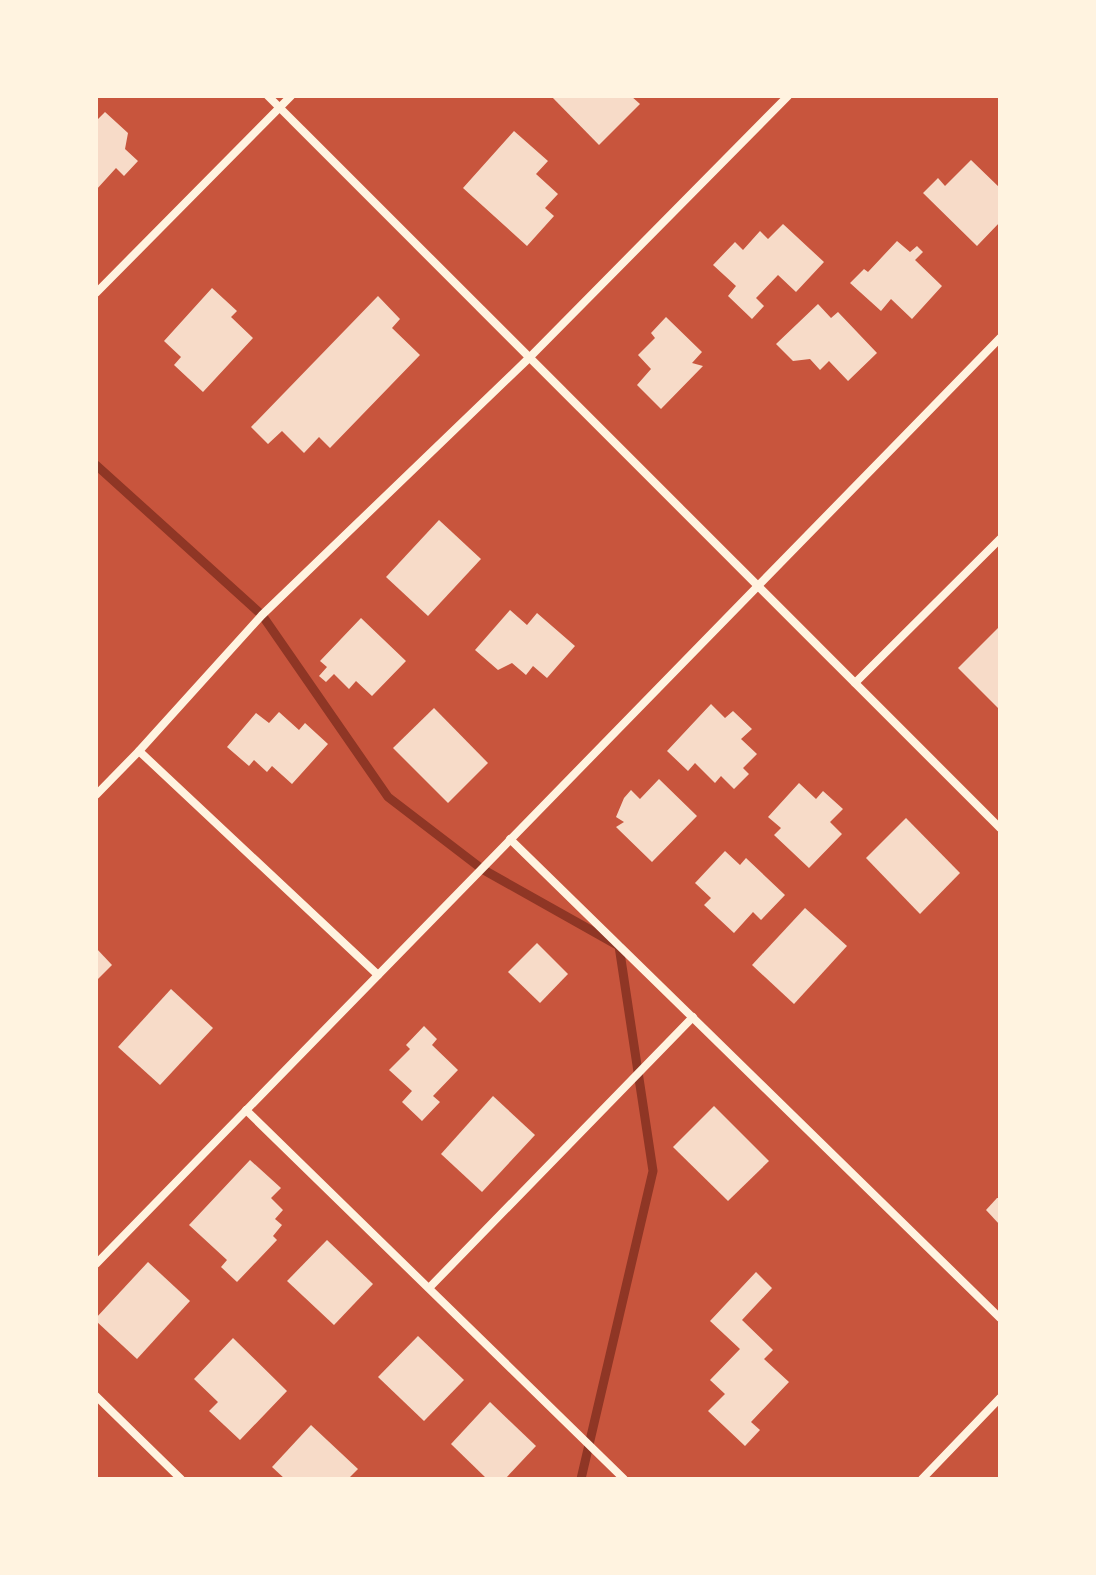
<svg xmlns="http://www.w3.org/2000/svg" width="1096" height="1575" font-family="Merriweather,serif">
  <rect width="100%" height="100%" fill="#c8553d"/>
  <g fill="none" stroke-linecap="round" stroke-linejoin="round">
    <polyline stroke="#8f3625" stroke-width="9" points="96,465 262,615 388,797 482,869 619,946 653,1171 581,1479"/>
  </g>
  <g fill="#f7dbc8">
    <polygon points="551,96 631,96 640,104 599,145"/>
    <polygon points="105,112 128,133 125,149 138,161 124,176 116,168 96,190 96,116 98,119"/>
    <polygon points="514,131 548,161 536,174 558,194 545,208 554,216 527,246 463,188"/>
    <polygon points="971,160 1000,188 1000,222 977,246 923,193 938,178 945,186"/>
    <polygon points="783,224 824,262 796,292 778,275 756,298 764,306 752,319 728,296 736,286 713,265 735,242 743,250 760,231 768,239"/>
    <polygon points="897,241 910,252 917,246 923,252 915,260 942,286 912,319 891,299 881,311 850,283 864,269 868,272"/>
    <polygon points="212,288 237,311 231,317 253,338 203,392 174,365 181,357 164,341"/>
    <polygon points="378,296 400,319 392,328 420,355 330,448 319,437 304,453 282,431 268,444 251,427"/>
    <polygon points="818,304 831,318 838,312 877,353 848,381 829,361 820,370 810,359 793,361 776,344"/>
    <polygon points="666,317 702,352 692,363 703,366 661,409 637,385 651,369 638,355 655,338 651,333"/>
    <polygon points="439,520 481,559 428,616 386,577"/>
    <polygon points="510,610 527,625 537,613 575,646 547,678 533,666 526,675 512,663 498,670 475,650"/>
    <polygon points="361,618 406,661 372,696 356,681 349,689 334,674 326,682 319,676 327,667 320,661"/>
    <polygon points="1000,626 1000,710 958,668"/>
    <polygon points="711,704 725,718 733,711 752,729 741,739 757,754 743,768 749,774 734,789 721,776 715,783 695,763 688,771 667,751"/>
    <polygon points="434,708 488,763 448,803 393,748"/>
    <polygon points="279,712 299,730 305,723 328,744 292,784 272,766 267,772 254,760 249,766 227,747 256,713 269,723"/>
    <polygon points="659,779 697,816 652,862 616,827 624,822 616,817 624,798 631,790 640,799"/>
    <polygon points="799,783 816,799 823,791 843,809 830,822 842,834 809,868 774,835 781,828 768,817"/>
    <polygon points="906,818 960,873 920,914 866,858"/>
    <polygon points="725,851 740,865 746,858 785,895 761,920 753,912 734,933 704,905 711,898 695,883"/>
    <polygon points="805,908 847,946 794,1004 752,965"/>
    <polygon points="537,943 568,974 540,1003 508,972"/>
    <polygon points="96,948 112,965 96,981"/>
    <polygon points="171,989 213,1028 160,1085 118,1047"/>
    <polygon points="424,1026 437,1039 432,1045 458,1070 433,1096 440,1102 422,1121 402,1102 412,1091 389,1070 410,1049 406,1045"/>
    <polygon points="493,1096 535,1135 482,1192 441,1154"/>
    <polygon points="714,1106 769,1161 728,1201 673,1147"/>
    <polygon points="250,1160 281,1188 271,1198 283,1210 275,1219 282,1225 273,1236 277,1240 237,1282 221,1267 227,1260 189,1225"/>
    <polygon points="997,1198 1000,1198 1000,1225 986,1210"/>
    <polygon points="327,1240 373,1284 334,1325 287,1281"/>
    <polygon points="148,1262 190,1301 137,1359 96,1321 96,1318"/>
    <polygon points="756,1272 772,1288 742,1320 773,1350 764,1359 789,1382 751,1422 760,1430 745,1446 708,1411 725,1394 710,1380 740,1349 710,1321"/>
    <polygon points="418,1336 464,1380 424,1421 378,1377"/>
    <polygon points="233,1338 287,1391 240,1440 209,1411 218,1402 194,1379"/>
    <polygon points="490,1402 536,1446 505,1479 487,1479 451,1444"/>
    <polygon points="311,1425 358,1469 348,1479 285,1479 272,1467"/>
  </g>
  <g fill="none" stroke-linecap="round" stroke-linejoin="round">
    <g stroke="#fff3e0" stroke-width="8">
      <polyline points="268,96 1000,828"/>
      <polyline points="96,293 291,96"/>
      <polyline points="855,683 1000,539"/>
      <polyline points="139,751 378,975"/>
      <polyline points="96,795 139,751 262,615 529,358 788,96"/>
      <polyline points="510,839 1000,1318"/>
      <polyline points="246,1110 624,1479"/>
      <polyline points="96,1264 1000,338"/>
      <polyline points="429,1288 693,1017"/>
      <polyline points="96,1396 181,1479"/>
      <polyline points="922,1479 1000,1398"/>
    </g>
  </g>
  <rect width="1096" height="1575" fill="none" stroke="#fff3e0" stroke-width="196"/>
</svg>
